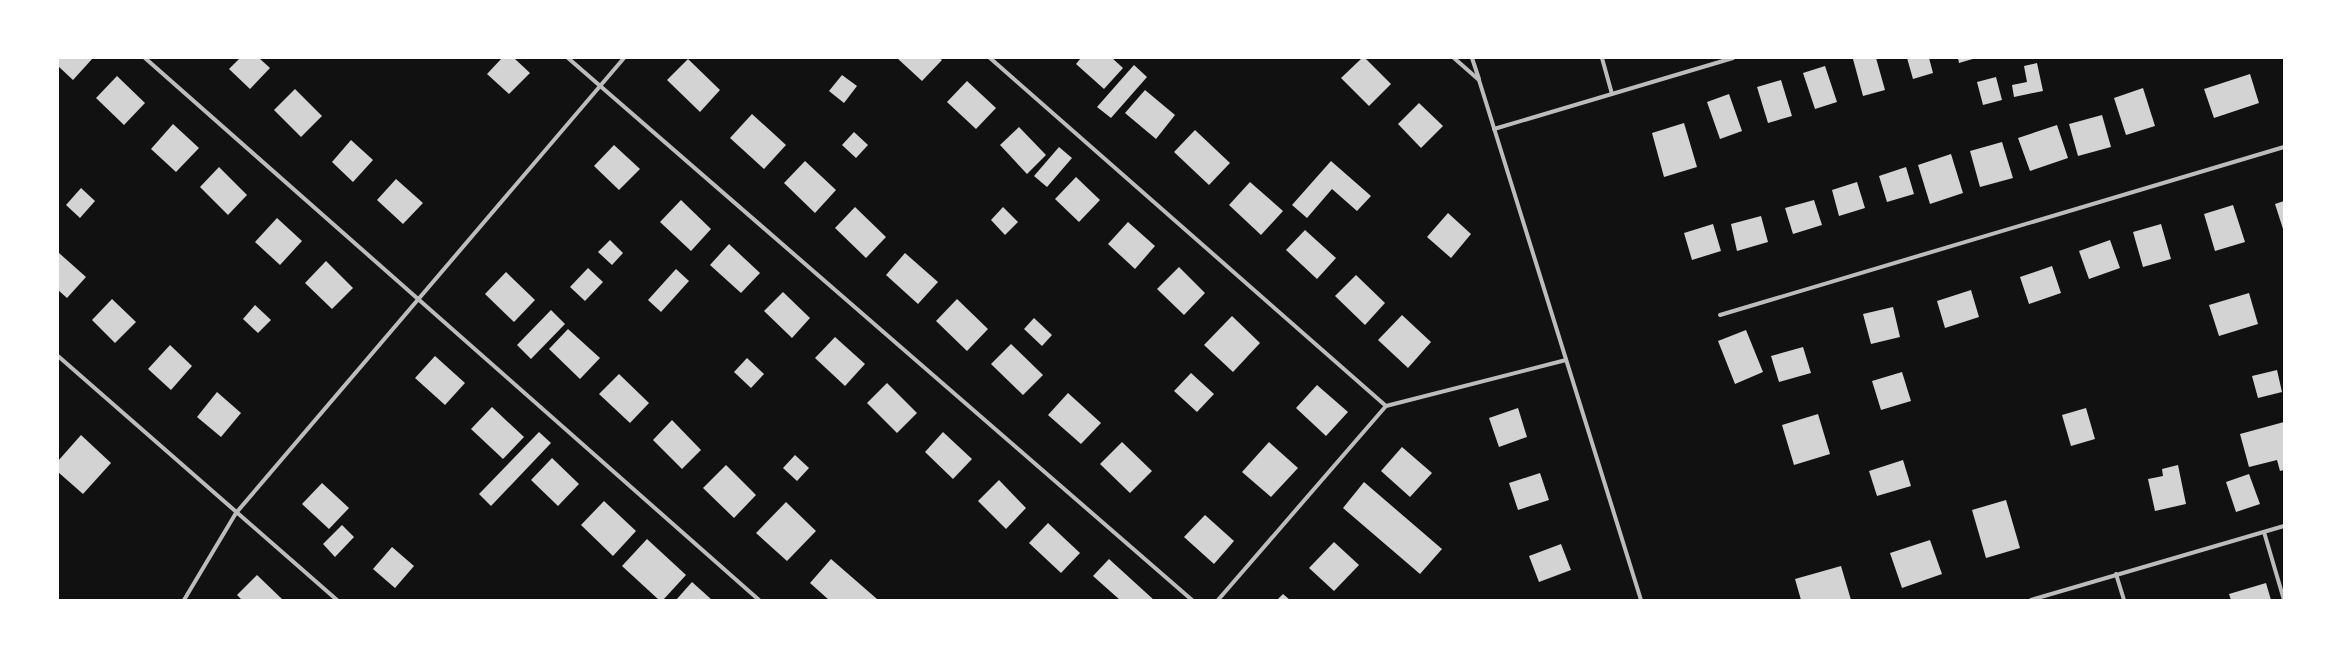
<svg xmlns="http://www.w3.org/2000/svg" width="2342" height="658" font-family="'Work Sans',sans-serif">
  <rect width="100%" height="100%" fill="#111"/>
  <g fill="#d3d3d3">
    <polygon points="58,58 93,58 73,80 58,66"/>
    <polygon points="240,58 259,58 270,68 250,89 229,69"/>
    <polygon points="502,58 514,58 530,73 509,94 487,74"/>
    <polygon points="897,58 939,58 942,60 922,81"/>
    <polygon points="1081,58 1112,58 1123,68 1104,89 1076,64"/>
    <polygon points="1362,58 1365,58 1391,84 1369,106 1341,78"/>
    <polygon points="1858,58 1876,58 1885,90 1863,96 1853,59"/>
    <polygon points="1907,58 1929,58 1933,73 1913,79"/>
    <polygon points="1958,58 1976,58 1959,63"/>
    <polygon points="688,59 720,90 700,112 667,80"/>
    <polygon points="2037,63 2043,91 2014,97 2012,85 2027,82 2024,66"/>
    <polygon points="1134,65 1147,77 1111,118 1097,107"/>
    <polygon points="1825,66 1837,102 1815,109 1803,73"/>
    <polygon points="2250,74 2259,103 2214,118 2204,89"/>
    <polygon points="842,75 857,86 844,103 829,91"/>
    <polygon points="117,76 145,103 124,125 96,98"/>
    <polygon points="1996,77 2002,100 1983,105 1977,82"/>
    <polygon points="1781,80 1792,116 1768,123 1757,87"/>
    <polygon points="967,81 996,108 976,129 947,102"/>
    <polygon points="2143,88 2155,126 2126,135 2114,98"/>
    <polygon points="295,89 322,116 301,137 274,110"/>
    <polygon points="1145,90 1175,115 1156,139 1125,113"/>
    <polygon points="1729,94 1742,131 1720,139 1707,102"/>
    <polygon points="1419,103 1443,126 1421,148 1398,124"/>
    <polygon points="752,114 786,145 764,169 730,138"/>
    <polygon points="2102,115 2111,147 2078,156 2069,124"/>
    <polygon points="1684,123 1697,167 1664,177 1652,133"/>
    <polygon points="173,124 199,148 176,172 151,149"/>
    <polygon points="2057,125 2068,158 2030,171 2018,138"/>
    <polygon points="1019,127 1046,155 1027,174 1000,145"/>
    <polygon points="1195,130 1230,163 1209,185 1174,152"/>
    <polygon points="854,132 868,145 856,158 842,145"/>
    <polygon points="351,140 373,160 353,182 332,162"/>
    <polygon points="2002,142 2013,178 1980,187 1970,151"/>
    <polygon points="614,145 640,169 619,190 594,166"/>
    <polygon points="1059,147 1072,158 1047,187 1034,176"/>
    <polygon points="1951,154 1963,193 1930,204 1918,165"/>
    <polygon points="805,161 836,190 815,213 784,183"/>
    <polygon points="1331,161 1371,196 1357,211 1332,189 1307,218 1292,205"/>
    <polygon points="219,167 247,195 228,215 200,187"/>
    <polygon points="1906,167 1914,194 1887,202 1879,176"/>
    <polygon points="1076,177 1100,200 1079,222 1055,199"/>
    <polygon points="396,179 423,203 403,224 377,200"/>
    <polygon points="1250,182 1283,211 1261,235 1229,205"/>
    <polygon points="1857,182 1865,208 1839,216 1832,190"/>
    <polygon points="81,188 95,201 80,218 66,205"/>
    <polygon points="681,200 711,229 691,251 660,222"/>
    <polygon points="1814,200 1822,225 1793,234 1785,208"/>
    <polygon points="2284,201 2284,232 2275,204"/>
    <polygon points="2233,205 2245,242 2215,251 2204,214"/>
    <polygon points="855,207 886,237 866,258 835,228"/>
    <polygon points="1003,207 1018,222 1005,235 991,220"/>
    <polygon points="1448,213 1471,234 1451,258 1427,237"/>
    <polygon points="1761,216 1768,242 1737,251 1731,224"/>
    <polygon points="277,218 302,241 280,265 255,242"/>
    <polygon points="1128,222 1155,246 1135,269 1108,244"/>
    <polygon points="1713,224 1721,251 1692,260 1684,233"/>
    <polygon points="2161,224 2171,259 2143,267 2133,232"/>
    <polygon points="1305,230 1336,258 1317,279 1286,250"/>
    <polygon points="610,240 623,253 612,265 598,252"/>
    <polygon points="2110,240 2120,268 2089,279 2079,251"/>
    <polygon points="729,244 760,273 741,293 710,265"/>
    <polygon points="59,253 86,277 67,298 58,290"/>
    <polygon points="905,253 938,282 918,304 886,275"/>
    <polygon points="326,261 353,288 332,309 305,283"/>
    <polygon points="2052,266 2061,293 2029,304 2020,277"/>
    <polygon points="1179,267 1205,293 1184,315 1157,289"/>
    <polygon points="588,268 603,282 585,301 570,287"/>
    <polygon points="676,269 689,281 661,312 648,300"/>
    <polygon points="506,272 535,300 514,322 485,294"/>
    <polygon points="1356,275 1385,303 1365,325 1335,296"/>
    <polygon points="1971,290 1979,317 1945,328 1937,301"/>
    <polygon points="783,292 810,318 792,338 764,311"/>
    <polygon points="2249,293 2258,324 2219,336 2209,305"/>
    <polygon points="112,299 136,322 115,343 92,320"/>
    <polygon points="957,299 988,329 967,351 936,321"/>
    <polygon points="255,305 271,320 258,333 243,319"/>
    <polygon points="1893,307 1900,337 1871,344 1863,314"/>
    <polygon points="551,310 565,324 531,359 517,345"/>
    <polygon points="1402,315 1431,342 1408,368 1378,340"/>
    <polygon points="1232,316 1260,343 1233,372 1204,345"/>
    <polygon points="1034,318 1052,335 1042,346 1024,329"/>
    <polygon points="568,329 600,358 580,379 549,349"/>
    <polygon points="1746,330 1763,372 1735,384 1718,341"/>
    <polygon points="835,337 865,364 845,386 815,358"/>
    <polygon points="1011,344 1043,375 1023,395 991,364"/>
    <polygon points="170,345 192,366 171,390 148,369"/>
    <polygon points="1803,347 1811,373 1779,382 1771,356"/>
    <polygon points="435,356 465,383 445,405 415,378"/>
    <polygon points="747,358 764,374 751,388 734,372"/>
    <polygon points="2277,370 2282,392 2258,398 2252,376"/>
    <polygon points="1902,372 1911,401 1881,410 1872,381"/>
    <polygon points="1191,373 1214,394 1197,412 1174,391"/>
    <polygon points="619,374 649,403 630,423 599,394"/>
    <polygon points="887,383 917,413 897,433 867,403"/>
    <polygon points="1317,385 1348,412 1326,436 1296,408"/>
    <polygon points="217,392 241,413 221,437 197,417"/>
    <polygon points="1068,393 1101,423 1081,444 1048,415"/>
    <polygon points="492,407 524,437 503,459 471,429"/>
    <polygon points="1518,408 1527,437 1499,447 1489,418"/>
    <polygon points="2086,408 2095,439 2071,446 2062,415"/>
    <polygon points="1818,414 1830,454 1794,465 1782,425"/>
    <polygon points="672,420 701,450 682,469 653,440"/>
    <polygon points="2284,422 2284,470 2280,471 2277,460 2249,467 2240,434"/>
    <polygon points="539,432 551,443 491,506 479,494"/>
    <polygon points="943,432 972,459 953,479 925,452"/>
    <polygon points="81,435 111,463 83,494 58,472 58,461"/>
    <polygon points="1122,442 1152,471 1130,493 1100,464"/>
    <polygon points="1269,442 1298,468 1271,497 1242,472"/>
    <polygon points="1402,447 1432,473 1410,497 1381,471"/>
    <polygon points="795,455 809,468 797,481 783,468"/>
    <polygon points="552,458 579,484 558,506 531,480"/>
    <polygon points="1903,460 1911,486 1877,496 1869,471"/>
    <polygon points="726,465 756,495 734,518 703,488"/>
    <polygon points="2178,465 2186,504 2155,511 2148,479 2163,476 2162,469"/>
    <polygon points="1540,473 1549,500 1518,510 1509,483"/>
    <polygon points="2249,474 2260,504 2236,512 2226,482"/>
    <polygon points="999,480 1026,508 1006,529 978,501"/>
    <polygon points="1364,482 1442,549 1420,574 1343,508"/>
    <polygon points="322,483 349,508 329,529 302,504"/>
    <polygon points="2006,500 2020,548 1986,558 1972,510"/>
    <polygon points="604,501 636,531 613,556 581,525"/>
    <polygon points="786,502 816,531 787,561 756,533"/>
    <polygon points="1205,515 1234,541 1214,564 1184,537"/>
    <polygon points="1048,523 1080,553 1061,573 1029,543"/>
    <polygon points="342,525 354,537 335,557 323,544"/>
    <polygon points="647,539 686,575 663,600 659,600 622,566"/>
    <polygon points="1930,540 1942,574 1902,588 1890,553"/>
    <polygon points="1334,542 1359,565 1334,591 1309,568"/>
    <polygon points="1561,544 1571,570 1539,582 1529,556"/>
    <polygon points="392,547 414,566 395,588 373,569"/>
    <polygon points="831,559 877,599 876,600 829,600 810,583"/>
    <polygon points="1109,559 1154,600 1120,600 1093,576"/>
    <polygon points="1841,566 1851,600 1801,600 1795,579"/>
    <polygon points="257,575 283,600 242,600 237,595"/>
    <polygon points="692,582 712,600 676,600"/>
    <polygon points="2266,583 2271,600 2231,600 2229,594"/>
    <polygon points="1283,594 1290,600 1277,600"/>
  </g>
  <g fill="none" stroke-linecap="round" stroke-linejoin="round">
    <g stroke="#bcbcbc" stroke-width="4">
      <polyline points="145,58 759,600"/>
      <polyline points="568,58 1192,600"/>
      <polyline points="990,58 1386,406"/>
      <polyline points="1454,58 1479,80 1641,600"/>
      <polyline points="1472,58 1479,79"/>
      <polyline points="1602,58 1612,94"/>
      <polyline points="1494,129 1733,58"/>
      <polyline points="1720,315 2284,147"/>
      <polyline points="58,356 337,600"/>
      <polyline points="2264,532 2284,600"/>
      <polyline points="2116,574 2124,600"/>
      <polyline points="184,600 236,513 624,58"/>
      <polyline points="1218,600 1386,406 1566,360"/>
      <polyline points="2031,600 2284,526"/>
    </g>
  </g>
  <rect width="2342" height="658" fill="none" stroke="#ffffff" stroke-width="118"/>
</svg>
